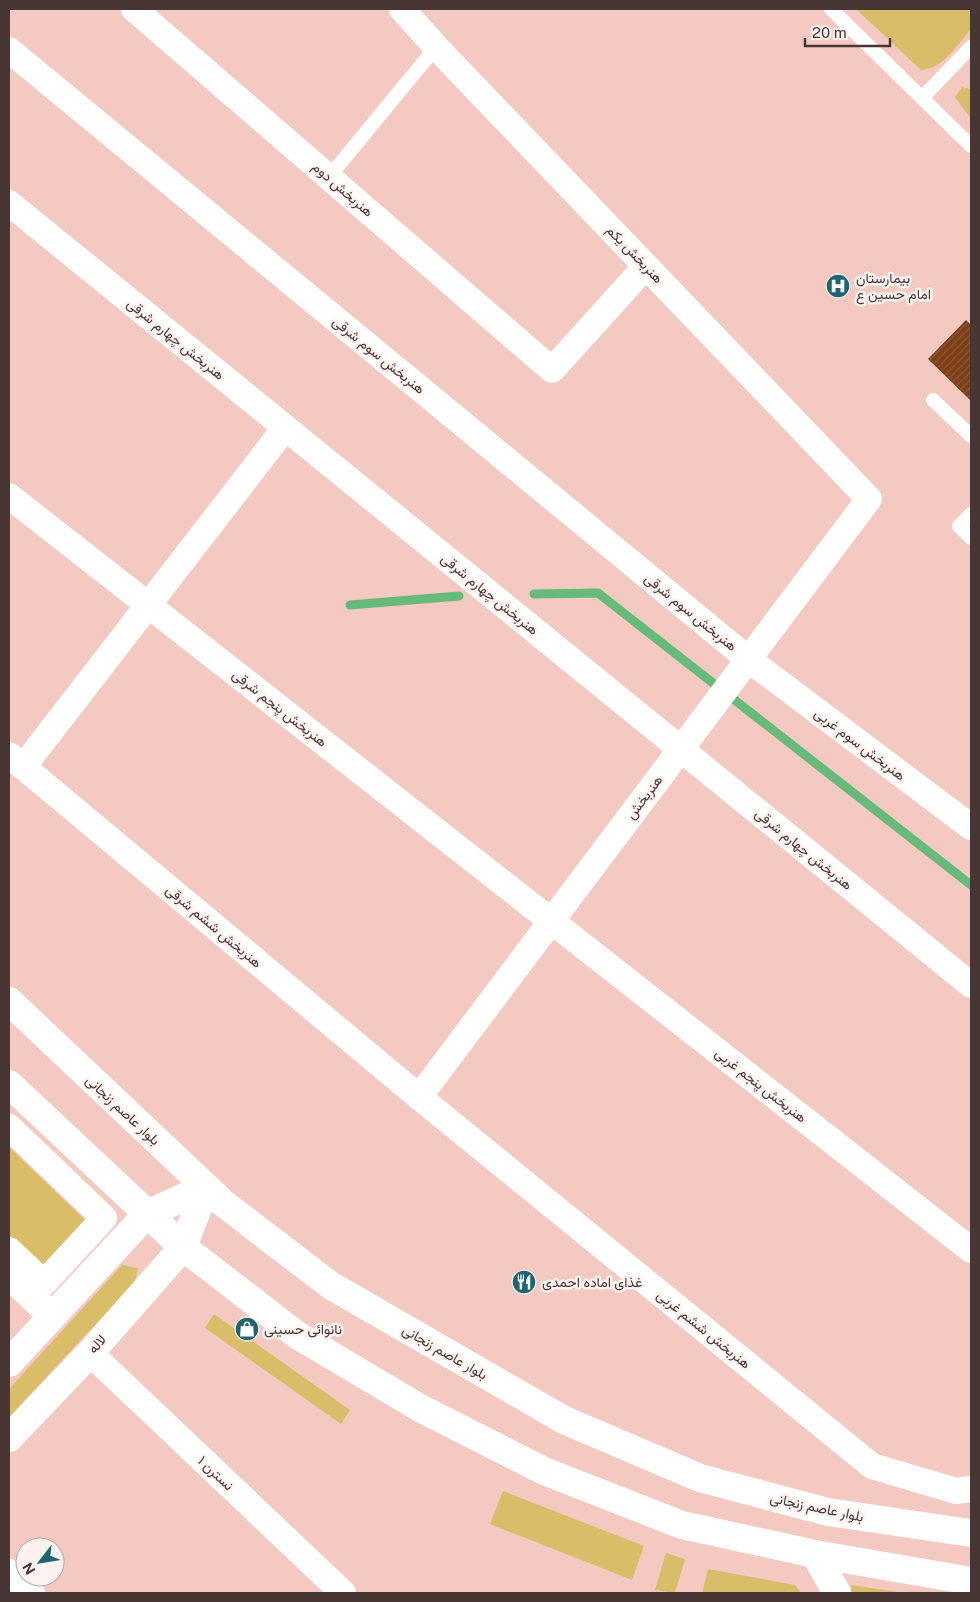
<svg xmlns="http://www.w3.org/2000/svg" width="980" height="1602" font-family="'Public Sans',Vazirmatn,sans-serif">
  <defs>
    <pattern id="building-hatch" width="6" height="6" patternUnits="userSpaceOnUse" patternTransform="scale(1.25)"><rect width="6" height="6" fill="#7c3f16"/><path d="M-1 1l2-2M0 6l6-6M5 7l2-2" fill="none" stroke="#8b5938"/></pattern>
  </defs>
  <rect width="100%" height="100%" fill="#f4c9c1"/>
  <g fill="#dabd69">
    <path d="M856,9H971V29C958,44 942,70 921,70Z"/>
    <polygon points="962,87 971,89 971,119 955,97"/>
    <polygon points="9,1147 86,1221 40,1269 9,1240"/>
    <polygon points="122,1265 138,1268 135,1282 9,1417 9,1389"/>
    <polygon points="214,1314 350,1410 341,1424 205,1328"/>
    <polygon points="503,1491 644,1546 632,1580 490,1524"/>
    <polygon points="666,1553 685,1559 675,1593 655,1590"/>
    <polygon points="708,1569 795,1585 801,1593 702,1593"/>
    <polygon points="851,1585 905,1593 852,1593"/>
  </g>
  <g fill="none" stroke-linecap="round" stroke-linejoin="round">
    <g stroke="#66bb7b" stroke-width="9">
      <polyline points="534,594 598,593 971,885"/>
      <polyline points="350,605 459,596"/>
    </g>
  </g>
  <polygon fill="url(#building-hatch)" points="966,320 971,325 971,401 928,359"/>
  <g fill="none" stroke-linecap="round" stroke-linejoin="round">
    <g stroke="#fff" stroke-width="14">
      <polyline points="831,9 971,146"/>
      <polyline points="922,98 971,47"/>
      <polyline points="329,177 436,47"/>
      <polyline points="933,400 971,436"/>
      <polyline points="971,514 959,526 971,538"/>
    </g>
    <g stroke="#fff" stroke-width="26">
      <polyline points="134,9 552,370 646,266"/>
      <polyline points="402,9 436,47 869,499 419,1097"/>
      <polyline points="9,50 748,659 971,827"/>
      <polyline points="9,203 971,985"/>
      <polyline points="9,496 971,1250"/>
      <polyline points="9,755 419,1097 872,1466 956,1491 971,1489"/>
      <polyline points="23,767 285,428"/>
      <polyline points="9,1127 104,1218 44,1283 9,1250"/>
      <polyline points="90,1353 343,1593"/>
      <polyline points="9,1572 32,1593"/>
    </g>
    <g stroke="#fff" stroke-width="28">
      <polyline points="9,1001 223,1203 330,1285 564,1420 700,1478 828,1512 971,1533"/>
      <polyline points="9,1084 183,1247 297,1335 420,1408 544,1471 682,1525 815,1554 971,1581"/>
      <polyline points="9,1275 52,1316"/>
      <polyline points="9,1363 147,1214 206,1187"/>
      <polyline points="9,1438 90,1353 183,1247 206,1187"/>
      <polyline points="815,1554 837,1593"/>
    </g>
  </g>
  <defs>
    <g id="hospital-disc" transform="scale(1.25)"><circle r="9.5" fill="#1c6672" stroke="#fcf3f1"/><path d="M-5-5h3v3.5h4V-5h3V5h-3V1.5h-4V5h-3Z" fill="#fff"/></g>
    <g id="restaurant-disc" transform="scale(1.25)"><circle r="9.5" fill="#1c6672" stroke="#fcf3f1"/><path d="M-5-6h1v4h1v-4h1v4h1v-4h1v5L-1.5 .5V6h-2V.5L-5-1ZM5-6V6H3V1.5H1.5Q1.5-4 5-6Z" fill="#fff"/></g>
    <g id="shop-disc" transform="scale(1.25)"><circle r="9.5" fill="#1c6672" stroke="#fcf3f1"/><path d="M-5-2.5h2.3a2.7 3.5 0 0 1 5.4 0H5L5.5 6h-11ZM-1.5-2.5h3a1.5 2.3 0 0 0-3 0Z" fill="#fff"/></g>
  </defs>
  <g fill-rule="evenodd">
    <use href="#hospital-disc" x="838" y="286"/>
    <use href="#restaurant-disc" x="524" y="1282"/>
    <use href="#shop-disc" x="247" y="1329"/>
  </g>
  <g text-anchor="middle" stroke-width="5" stroke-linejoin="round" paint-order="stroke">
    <g font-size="14" fill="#473633" stroke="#fcf3f1">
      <text transform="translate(343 189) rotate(41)" y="5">هنربخش دوم</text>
      <text transform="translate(635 254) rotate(46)" y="5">هنربخش یکم</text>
      <text transform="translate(176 339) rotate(39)" y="5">هنربخش چهارم شرقی</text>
      <text transform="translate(379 355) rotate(39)" y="5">هنربخش سوم شرقی</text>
      <text transform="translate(490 594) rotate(39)" y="5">هنربخش چهارم شرقی</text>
      <text transform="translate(691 612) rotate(39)" y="5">هنربخش سوم شرقی</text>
      <text transform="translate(280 708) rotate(38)" y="5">هنربخش پنجم شرقی</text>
      <text transform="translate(860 744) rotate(37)" y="5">هنربخش سوم غربی</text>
      <text transform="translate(644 797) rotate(-53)" y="5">هنربخش</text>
      <text transform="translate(804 849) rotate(39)" y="5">هنربخش چهارم شرقی</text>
      <text transform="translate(214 926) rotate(40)" y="5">هنربخش ششم شرقی</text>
      <text transform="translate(761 1085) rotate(38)" y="5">هنربخش پنجم غربی</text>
      <text transform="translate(123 1110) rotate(43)" y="5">بلوار عاصم زنجانی</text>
      <text transform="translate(704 1329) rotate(39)" y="5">هنربخش ششم غربی</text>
      <text transform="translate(97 1344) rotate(-48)" y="5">لاله</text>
      <text transform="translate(445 1352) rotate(30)" y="5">بلوار عاصم زنجانی</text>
      <text transform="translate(216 1473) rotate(43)" y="5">نسترن ۱</text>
      <text transform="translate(817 1507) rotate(12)" y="5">بلوار عاصم زنجانی</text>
    </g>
    <g font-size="14" fill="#473633" stroke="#fcf3f1" text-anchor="start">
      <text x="856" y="283">بیمارستان<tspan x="856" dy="16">امام حسین ع</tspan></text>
      <text x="542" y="1287">غذای اماده احمدی</text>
      <text x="264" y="1334">نانوائی حسینی</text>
    </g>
  </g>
  <rect width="980" height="1602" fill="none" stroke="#473633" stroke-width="20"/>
  <g transform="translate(40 1562) rotate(239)"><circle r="24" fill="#fcf3f1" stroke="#b4a7a5"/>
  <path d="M0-4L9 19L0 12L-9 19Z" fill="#1c6672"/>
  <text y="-8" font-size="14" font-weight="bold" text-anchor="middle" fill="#473633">N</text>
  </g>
  <path d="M805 38v8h85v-8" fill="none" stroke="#473633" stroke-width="2.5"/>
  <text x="812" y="38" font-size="15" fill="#473633" stroke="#fcf3f1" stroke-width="4" paint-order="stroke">20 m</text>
</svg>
